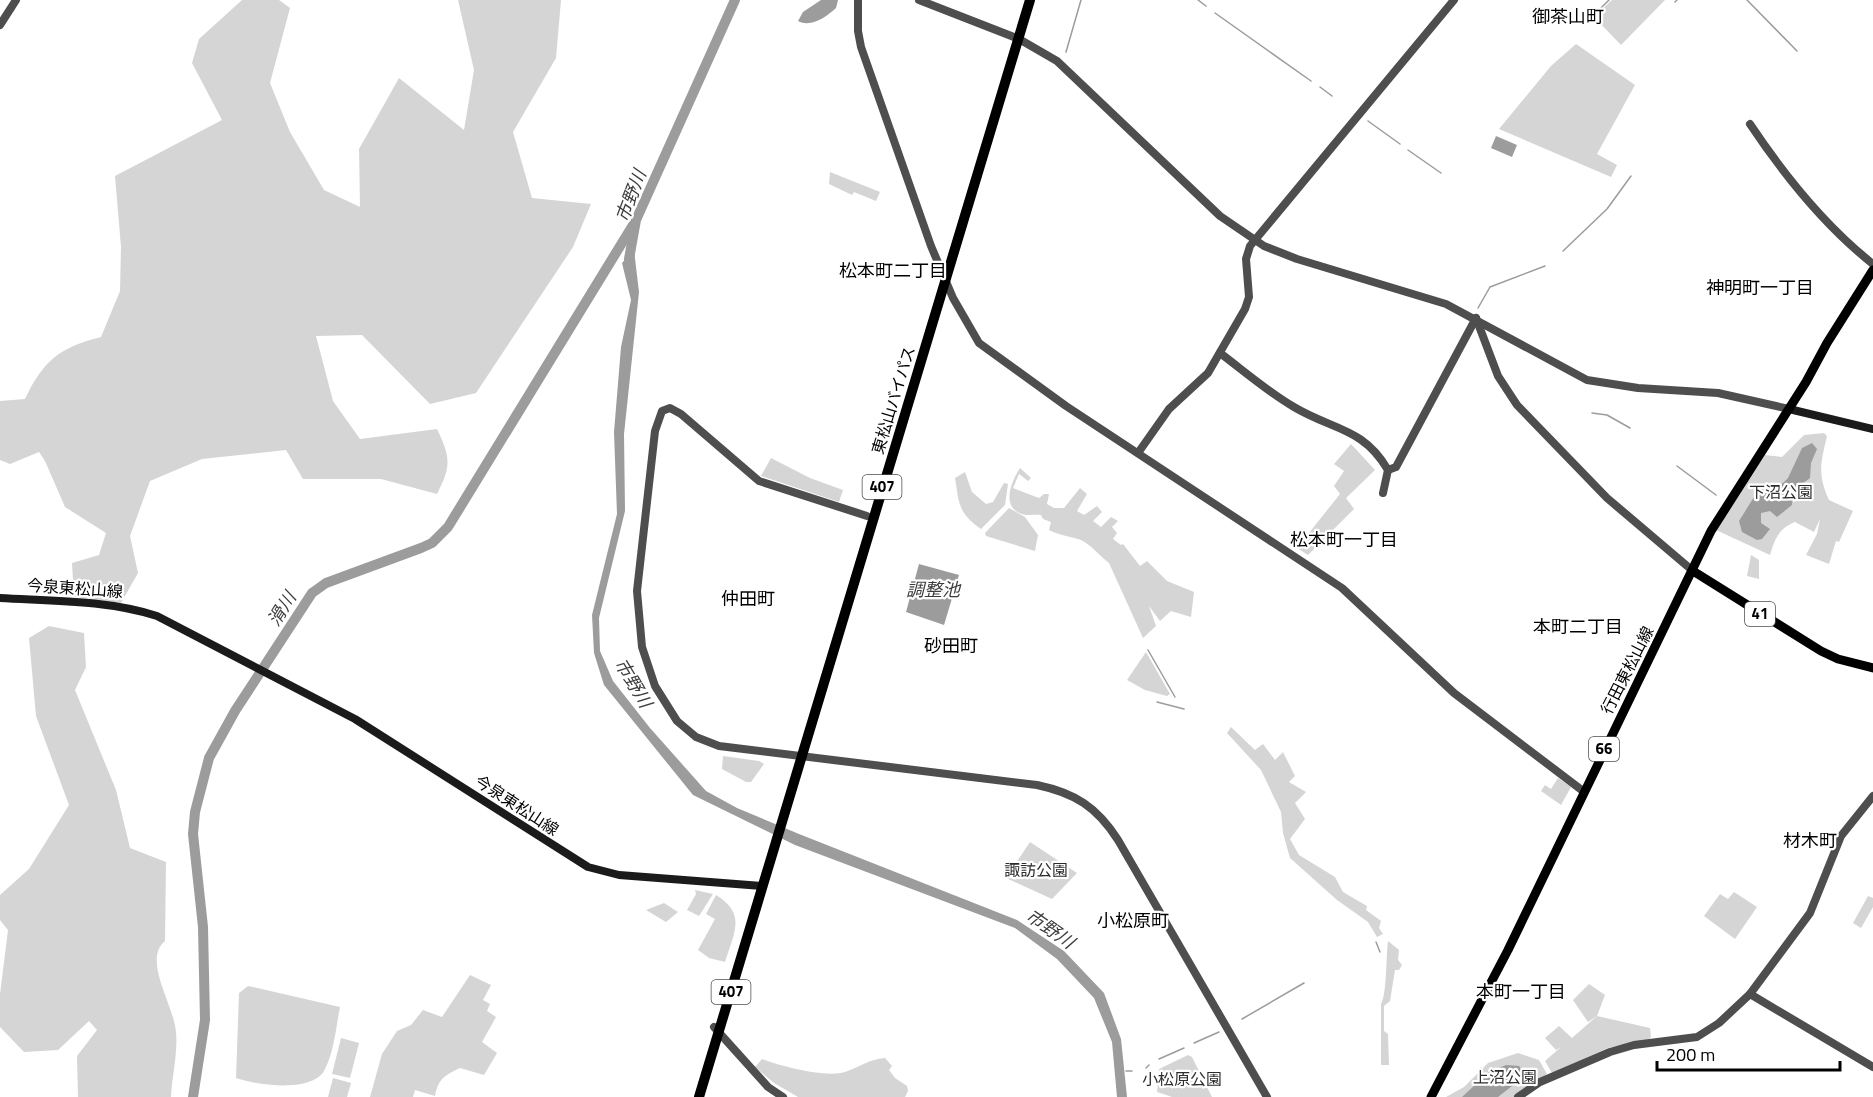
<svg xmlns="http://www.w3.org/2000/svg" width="1873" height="1097" font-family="'Titillium Web','Noto Sans JP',sans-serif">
  <rect width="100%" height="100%" fill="#fff"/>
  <g fill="#d5d5d5">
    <path d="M242,0H279L290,8L270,83L290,132L324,190L360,207L359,149L399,78L464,130L474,70L458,0H561L556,58L513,132L532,198L591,204L573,247L476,393L430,404L362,335L316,336L333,401L360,439L437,429C451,458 451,466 437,494L381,479H303L286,450L202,459L150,481L130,536L138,573L121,603L74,597L72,563L99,555L106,533L65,507L45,461L39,452L10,464L0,460V401L25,399C43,361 60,347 101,337L120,291L121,247L115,176L222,120L192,63L199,39Z"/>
    <polygon points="1612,0 1665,0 1621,45 1594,17"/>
    <polygon points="1576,44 1635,85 1597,154 1617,165 1611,177 1499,129 1551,66"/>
    <polygon points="830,172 880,192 876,201 854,192 852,195 829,184"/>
    <path d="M1824,433L1827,436C1821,462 1817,474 1829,500L1853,511L1839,542L1836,541L1829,564L1806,555L1817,534L1820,519L1814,532L1795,522C1778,529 1775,539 1770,555L1716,530L1765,455L1782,457L1804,435Z"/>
    <polygon points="1351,444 1375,470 1346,498 1354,509 1308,555 1297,548 1340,494 1334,486 1344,471 1334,464"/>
    <polygon points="771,458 810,478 843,490 839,502 761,476"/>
    <path d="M1020,468L1031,478L1028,481L1019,474L1013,488L1039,498L1044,494H1049L1047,504L1054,508H1064L1080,488L1087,494L1077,511L1084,515L1097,506L1102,512L1093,521L1101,527L1111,517L1118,521L1112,527L1117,533L1113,539L1121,545L1123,544L1140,566L1147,561L1167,581L1194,592L1191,617L1171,611L1160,621L1149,606L1156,626L1143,638L1109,563C1101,557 1092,546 1083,541C1072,536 1060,536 1049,530L1051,522L1043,519L1041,515C1035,514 1027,516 1022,514C1000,507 1012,480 1020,468Z"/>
    <path d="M965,472L972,492L986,504L993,502L1004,483L1008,484L1005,505L981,529C958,513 959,503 955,478Z"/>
    <polygon points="1009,508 1025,517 1038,535 1035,551 986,536 985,533"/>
    <polygon points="1751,555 1759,560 1759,579 1747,576"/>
    <path d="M49,626L84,633L86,667L75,690L116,790L130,848L166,862L165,941C142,960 174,1005 176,1032C178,1053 172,1076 171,1097H78L77,1056L97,1030L89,1021L58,1050L24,1052L0,1027V994L8,930L0,920V895L29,869L69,805L36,716L29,638Z"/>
    <polygon points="1146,652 1170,694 1167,696 1145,690 1127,680"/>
    <polygon points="1231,727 1255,750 1263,744 1275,760 1283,752 1295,776 1289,782 1306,792 1295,803 1305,819 1290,839 1299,855 1335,877 1343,892 1367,906 1366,910 1381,921 1379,928 1383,934 1377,937 1368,922 1337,900 1290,858 1283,833 1281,812 1261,770 1227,733"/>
    <polygon points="723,756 759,761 764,764 751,782 746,782 722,769"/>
    <polygon points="1558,778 1571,787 1561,805 1541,791 1545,785 1551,789"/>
    <polygon points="1030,842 1077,873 1052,899 1006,878"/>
    <polygon points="695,890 713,894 699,916 687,910 696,894"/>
    <polygon points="1734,892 1757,907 1735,939 1704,916 1720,894 1728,899"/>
    <path d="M716,895C747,914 734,933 725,962L709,958L698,950L715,919L706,914Z"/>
    <polygon points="1868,896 1873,898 1873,907 1861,928 1853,923"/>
    <polygon points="664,903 678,912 666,922 646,910"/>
    <path d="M1388,941L1399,950L1398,960L1402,965L1399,970H1395L1390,1001L1384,1006V1031L1388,1034L1389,1065H1381V1004C1387,994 1386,955 1388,941Z"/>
    <path d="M470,975L491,985L483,1000L490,1004L487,1011L496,1017L482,1042L497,1053L484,1075L460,1068C445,1075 438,1079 435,1096L415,1090L413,1097H370L382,1054L397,1031L411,1025L423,1010L442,1017Z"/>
    <polygon points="1589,984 1605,995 1597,1016 1588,1022 1573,1000"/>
    <path d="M248,986L340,1007C336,1027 334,1053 324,1071C311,1093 256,1085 236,1078L239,993Z"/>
    <polygon points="1597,1016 1650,1028 1651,1037 1648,1040 1608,1048 1552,1073 1545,1061 1561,1047 1556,1050 1545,1038 1559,1026 1572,1038"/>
    <polygon points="341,1038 359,1043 350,1078 332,1074"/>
    <polygon points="1518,1053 1539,1060 1547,1074 1513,1097 1446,1097 1464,1087 1488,1063"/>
    <polygon points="1188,1055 1192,1057 1212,1097 1172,1097 1157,1092 1159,1069"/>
    <path d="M885,1058L892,1066L889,1070L895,1078L907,1086L908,1091L905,1097H798L774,1083L755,1067L762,1059C780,1066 826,1078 845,1072C860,1067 869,1059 885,1058Z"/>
    <polygon points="333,1078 351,1083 347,1097 328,1097"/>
  </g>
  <g fill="#9c9c9c">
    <path d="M821,0H838L836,8C826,17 811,28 798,21L803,12Z"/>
    <polygon points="1496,136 1517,145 1512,157 1491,148"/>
    <polygon points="634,250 639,292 624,434 625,511 599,618 600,651 613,681 650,728 706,791 737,808 799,834 1017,920 1064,951 1104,993 1121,1039 1127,1097 1117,1097 1112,1042 1094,998 1057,959 1015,928 795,845 693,795 604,685 594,653 592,615 617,514 614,432 621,347 631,300 622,263"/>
    <path d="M1812,443L1817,449L1811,463L1810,478C1796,489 1794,485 1792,505L1777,517L1770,511L1761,513V523L1770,529L1762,539L1757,540L1742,532L1739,521L1759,489L1783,483L1788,478L1802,448Z"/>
    <polygon points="919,564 959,575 944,625 906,612"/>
    <polygon points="1506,1065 1519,1066 1526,1075 1498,1097 1462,1097 1489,1072"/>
  </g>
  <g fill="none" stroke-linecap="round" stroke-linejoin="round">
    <g stroke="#9c9c9c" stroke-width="1.5">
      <polyline points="1198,0 1206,6"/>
      <polyline points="1747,0 1797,51"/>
      <polyline points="1675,2 1677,0"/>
      <polyline points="1215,13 1311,81"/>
      <polyline points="1595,14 1609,0"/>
      <polyline points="1066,52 1081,0"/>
      <polyline points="1320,87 1332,96"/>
      <polyline points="1368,121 1400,144"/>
      <polyline points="1408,150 1441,173"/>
      <polyline points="1563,251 1607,209 1631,176"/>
      <polyline points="1478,308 1490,287 1545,266"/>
      <polyline points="1592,413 1607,415 1630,428"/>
      <polyline points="1677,466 1716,495"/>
      <polyline points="1148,650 1175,697"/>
      <polyline points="1157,702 1184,709"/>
      <polyline points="1376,942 1380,952"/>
      <polyline points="1242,1019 1304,983"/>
      <polyline points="1194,1043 1219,1032"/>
      <polyline points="1159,1059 1184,1048"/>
      <polyline points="1146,1068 1149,1065"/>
      <polyline points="1126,1071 1132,1071"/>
    </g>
    <g stroke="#9c9c9c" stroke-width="10">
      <polyline points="630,269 629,259 636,220 735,0"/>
      <polyline points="193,1097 205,1020 203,927 193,834 195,812 209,758 235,711 312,593 326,583 421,548 432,543 448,527 633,225"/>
    </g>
    <g stroke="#4e4e4e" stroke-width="8">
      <polyline points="858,0 858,31 861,47 931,246 953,298 979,343 1066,406 1342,588 1454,693 1583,791"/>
      <polyline points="919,0 1019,39 1057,61 1220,216 1264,246 1297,259 1446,304 1587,380 1638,388 1718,393 1789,409"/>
      <polyline points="0,25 16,0"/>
      <path d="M1750,124C1784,175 1825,226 1873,264"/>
      <polyline points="1476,318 1498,376 1517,405 1607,498 1693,571"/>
      <path d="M1220,353C1244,371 1268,392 1294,407C1332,430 1363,427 1388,470L1383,493"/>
      <polyline points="1138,453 1169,409 1208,373 1245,309 1249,297 1246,259 1250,246 1454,0"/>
      <polyline points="1388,470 1396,467 1476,318"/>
      <path d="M867,516L759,481L681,414L670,408L662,411L655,431L637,591L642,647L655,686L677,721L696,737L719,746L1037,785C1075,793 1097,807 1118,840L1267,1097"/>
      <polyline points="1750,994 1873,1067"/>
      <polyline points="714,1027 768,1087 783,1097"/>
      <polyline points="1518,1097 1540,1082 1610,1052 1634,1045 1697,1037 1719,1023 1750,994 1810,913 1841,836 1873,796"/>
    </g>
    <g stroke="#1b1b1b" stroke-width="8">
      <polyline points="1789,409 1873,429"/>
      <path d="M0,598C52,601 107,600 157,616L355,719L588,867L619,875L762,886"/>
    </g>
    <g stroke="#000" stroke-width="9">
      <polyline points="1693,571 1821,651 1838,659 1873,668"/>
      <polyline points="1431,1097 1508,950 1711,531 1806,382 1827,343 1873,270"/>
    </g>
    <polyline stroke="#000" stroke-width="10" points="699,1097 1030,0"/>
  </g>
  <g text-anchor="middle" stroke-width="4.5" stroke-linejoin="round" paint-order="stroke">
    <g fill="#fff" stroke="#4c4c4c" stroke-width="1.5">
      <rect x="862.5" y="475" width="39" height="24" rx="4.5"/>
      <rect x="1745" y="602" width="30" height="24" rx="4.5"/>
      <rect x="1589" y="737" width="30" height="24" rx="4.5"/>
      <rect x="711.5" y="980" width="39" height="24" rx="4.5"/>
    </g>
    <g font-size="15" font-weight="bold" fill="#000">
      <text x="882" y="492">407</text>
      <text x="1760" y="619">41</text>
      <text x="1604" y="754">66</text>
      <text x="731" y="997">407</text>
    </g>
    <g font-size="16" fill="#000" stroke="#fff">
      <text transform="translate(893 400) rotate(-73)" y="6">東松山バイパス</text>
      <text transform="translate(75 588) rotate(4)" y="6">今泉東松山線</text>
      <text transform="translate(1627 670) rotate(-63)" y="6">行田東松山線</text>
      <text transform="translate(517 805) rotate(33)" y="6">今泉東松山線</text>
    </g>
    <g font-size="16" fill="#2c2c2c" stroke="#fff">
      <text x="1781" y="498">下沼公園</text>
      <text x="1036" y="876">諏訪公園</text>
      <text x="1505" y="1083">上沼公園</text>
      <text x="1182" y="1085">小松原公園</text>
    </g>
    <g font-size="18" fill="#000" stroke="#fff">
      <text x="1568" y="23">御茶山町</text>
      <text x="893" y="277">松本町二丁目</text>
      <text x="1760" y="294">神明町一丁目</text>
      <text x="1344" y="546">松本町一丁目</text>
      <text x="748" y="605">仲田町</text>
      <text x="1578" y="633">本町二丁目</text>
      <text x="951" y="652">砂田町</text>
      <text x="1810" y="847">材木町</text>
      <text x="1133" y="927">小松原町</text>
      <text x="1521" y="998">本町一丁目</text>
    </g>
    <g font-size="18" font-style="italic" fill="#3d3d3d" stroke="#fff">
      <text transform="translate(631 196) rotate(-69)" y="6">市野川</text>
      <text x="933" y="596">調整池</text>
      <text transform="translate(282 609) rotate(-58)" y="6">滑川</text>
      <text transform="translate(633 683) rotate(59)" y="6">市野川</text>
      <text transform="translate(1050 929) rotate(35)" y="6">市野川</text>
    </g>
  </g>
  <path d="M1657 1061v9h183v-9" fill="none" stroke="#000000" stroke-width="3"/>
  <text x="1666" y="1061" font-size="18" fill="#000000" stroke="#ffffff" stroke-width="4.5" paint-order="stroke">200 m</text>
</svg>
